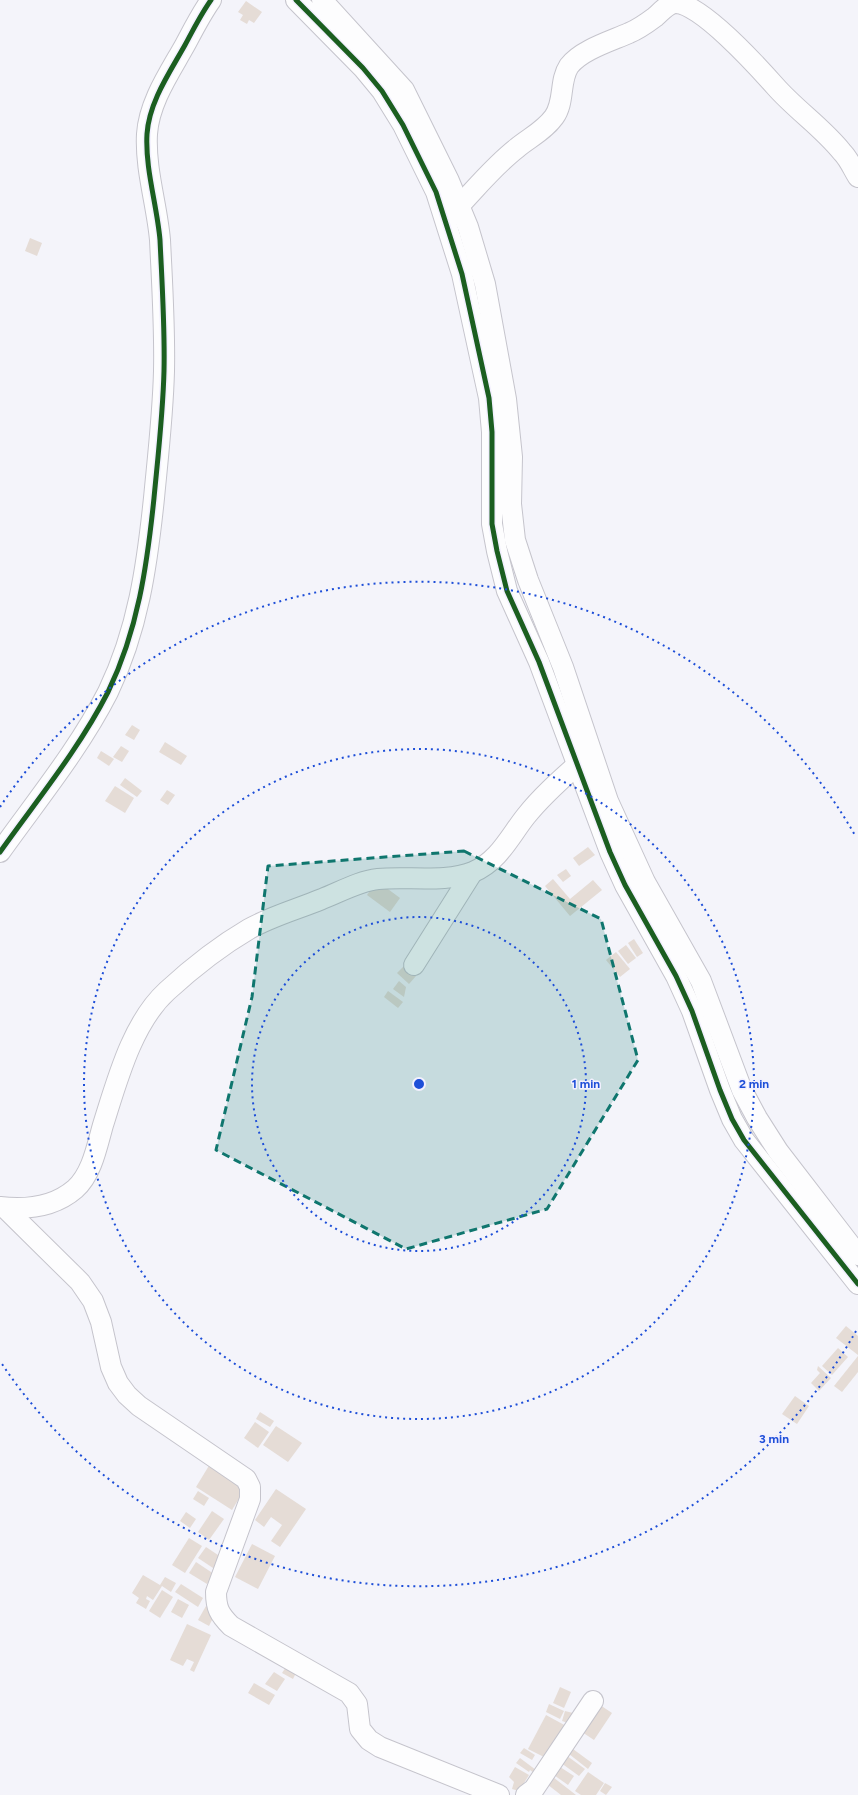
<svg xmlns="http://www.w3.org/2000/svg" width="858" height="1795" font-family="Figtree,sans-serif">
  <rect width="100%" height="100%" fill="#f4f4fa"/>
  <g fill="#e5dcd6">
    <polygon points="246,1 262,12 254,23 249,20 247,24 240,20 243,15 238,12"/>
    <polygon points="30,238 42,243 37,256 25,251"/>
    <polygon points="132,725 140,730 134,740 125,735"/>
    <polygon points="165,742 187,756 181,765 159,752"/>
    <polygon points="121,746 129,751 122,762 113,757"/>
    <polygon points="101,751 114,759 109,766 97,758"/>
    <polygon points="125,778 142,791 137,797 120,785"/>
    <polygon points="115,786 134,798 125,813 105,801"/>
    <polygon points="167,790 175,795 168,805 160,800"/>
    <polygon points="588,847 595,855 579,866 573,858"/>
    <polygon points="566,869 571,876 563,882 557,875"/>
    <polygon points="553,879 570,899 593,880 602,890 570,916 545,886"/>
    <polygon points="377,881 400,898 390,912 367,895"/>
    <polygon points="634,939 643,953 637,957 628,943"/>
    <polygon points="626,945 636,958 628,964 618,951"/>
    <polygon points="616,952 630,969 620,977 606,960"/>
    <polygon points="404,966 416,976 409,984 397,973"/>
    <polygon points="399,981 406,987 404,997 393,989"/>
    <polygon points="388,991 403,1002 398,1008 384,997"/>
    <polygon points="846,1326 858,1336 858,1355 836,1338"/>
    <polygon points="838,1348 848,1357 832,1375 822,1366"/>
    <polygon points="858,1356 858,1372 842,1392 834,1386"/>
    <polygon points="818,1366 831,1378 819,1391 811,1383 820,1373 817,1370"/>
    <polygon points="795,1396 809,1406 797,1424 782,1414"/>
    <polygon points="260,1412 274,1421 270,1427 256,1419"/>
    <polygon points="255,1422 269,1432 258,1448 244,1438"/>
    <polygon points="276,1426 302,1443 288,1462 263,1445"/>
    <polygon points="210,1464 246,1487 232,1510 196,1487"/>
    <polygon points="276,1489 306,1509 280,1547 271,1541 282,1525 271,1517 264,1527 255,1520"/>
    <polygon points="198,1491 209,1498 204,1506 193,1499"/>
    <polygon points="212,1511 224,1519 209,1540 198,1532"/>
    <polygon points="186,1512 196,1519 190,1528 180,1521"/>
    <polygon points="189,1538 202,1546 185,1573 172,1565"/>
    <polygon points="252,1544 275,1556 258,1589 235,1577"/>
    <polygon points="206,1547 224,1559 216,1570 198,1558"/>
    <polygon points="196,1562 214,1574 207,1584 189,1573"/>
    <polygon points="143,1575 160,1585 165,1577 176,1583 171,1592 162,1586 153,1600 147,1596 146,1599 150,1601 146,1609 136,1603 139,1598 132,1593"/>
    <polygon points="181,1584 203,1598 198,1607 175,1592"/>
    <polygon points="162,1590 173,1597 160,1618 149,1611"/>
    <polygon points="178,1599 189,1605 182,1618 171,1612"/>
    <polygon points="206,1606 216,1612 209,1626 198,1620"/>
    <polygon points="187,1624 211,1635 194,1672 190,1670 194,1662 187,1659 183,1666 170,1660"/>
    <polygon points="286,1667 296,1673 293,1679 282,1673"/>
    <polygon points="274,1672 285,1679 277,1691 265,1684"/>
    <polygon points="254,1683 275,1695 269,1705 248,1693"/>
    <polygon points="560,1687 571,1692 564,1708 553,1703"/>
    <polygon points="597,1703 612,1713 594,1740 579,1730"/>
    <polygon points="549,1704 564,1711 560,1719 546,1712"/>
    <polygon points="565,1711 577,1714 574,1725 562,1721"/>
    <polygon points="546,1715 568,1727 550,1760 528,1749"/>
    <polygon points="524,1748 535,1755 532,1760 520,1753"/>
    <polygon points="573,1749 592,1763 588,1769 569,1754"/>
    <polygon points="563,1753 585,1769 579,1776 557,1760"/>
    <polygon points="520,1758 540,1773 538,1776 530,1770 529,1772 516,1763"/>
    <polygon points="557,1765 574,1776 568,1785 551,1773"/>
    <polygon points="515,1767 529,1775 519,1791 512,1789 514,1782 509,1777"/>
    <polygon points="588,1772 604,1783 596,1795 581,1795 575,1791"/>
    <polygon points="549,1774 576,1795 561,1795 543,1781"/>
    <polygon points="605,1783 612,1787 606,1795 600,1791"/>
  </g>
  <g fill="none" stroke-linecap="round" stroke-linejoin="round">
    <g stroke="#c5c4cc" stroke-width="22">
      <g id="minor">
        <polyline points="296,0 363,68 382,91 403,125 436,192 462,274 489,398 492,432 492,524 497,551 507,591 539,662 610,852 625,885 676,976 692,1011 720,1090 732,1119 744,1140 858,1284"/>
        <polyline points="322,0 404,90 449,181 468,227 485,284 506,399 512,457 511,504 515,540 528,580 563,667 608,801 645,882 701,981 742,1090 757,1118 778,1151 858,1255"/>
        <path d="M459,206C478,186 495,165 517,148C529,138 544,131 554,117C565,102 559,81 569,66C581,50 611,41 629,33C639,29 647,23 655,17C661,12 666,5 674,3C698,0 759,68 775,86C796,110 822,127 842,152C849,159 853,169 858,177"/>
        <path d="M0,852C37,800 79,749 108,692C138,630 147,566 154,498C158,456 163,413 164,371C165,327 162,283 160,240C157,205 145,169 147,134C149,102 170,72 185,45C193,30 201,14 211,0"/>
        <polyline points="414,965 472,873"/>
        <path d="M0,1207C26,1210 54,1207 75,1189C92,1174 97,1146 103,1125C117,1081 132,1023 167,991C192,968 220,946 249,929C272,916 298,909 322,899C340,892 359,881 378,879C406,876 447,883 473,872C499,861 510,836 526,816C541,797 559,781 577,765"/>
        <path d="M5,1208L80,1282L93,1301L101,1322L111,1367L118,1383L127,1395L139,1406L246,1479L250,1487V1499L216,1592C216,1608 219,1614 231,1626L349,1693L357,1704L360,1729L369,1740L380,1747L499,1795"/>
        <polyline points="526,1795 534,1789 593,1701"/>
      </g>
    </g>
    <use href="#minor" stroke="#fdfdfe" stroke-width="20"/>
    <g stroke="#f2f0fe" stroke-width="8">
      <g id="cycleway">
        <polyline points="296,0 363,68 382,91 403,125 436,192 462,274 489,398 492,432 492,524 497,551 507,591 539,662 610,852 625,885 676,976 692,1011 720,1090 732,1119 744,1140 858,1284"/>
        <path d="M0,852C37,800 79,749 108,692C138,630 147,566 154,498C158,456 163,413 164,371C165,327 162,283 160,240C157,205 145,169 147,134C149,102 170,72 185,45C193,30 201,14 211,0"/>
      </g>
    </g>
    <use href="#cycleway" stroke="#1b5e20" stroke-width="5"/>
  </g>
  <path fill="#0f766e" fill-opacity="0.2" stroke="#0f766e" stroke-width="3" stroke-dasharray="8 5" stroke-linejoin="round" d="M464,851L601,919L638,1060L547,1209L406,1249L216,1150L252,997L268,866Z"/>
  <g fill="none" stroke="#1d4ed8" stroke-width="2" stroke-dasharray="2 4">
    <circle cx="419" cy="1084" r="167"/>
    <circle cx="419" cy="1084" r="335"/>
    <path d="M856 1331A502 502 0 0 1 0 1361M0 807A502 502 0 0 1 856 837"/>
  </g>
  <circle cx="419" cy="1084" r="6" fill="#1d4ed8" stroke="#f2f0fe" stroke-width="2"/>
  <g font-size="12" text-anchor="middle" font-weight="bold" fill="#1d4ed8" stroke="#f2f0fe" stroke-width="3" stroke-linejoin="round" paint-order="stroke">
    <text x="586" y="1088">1 min</text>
    <text x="754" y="1088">2 min</text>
    <text x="774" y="1443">3 min</text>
  </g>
</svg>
